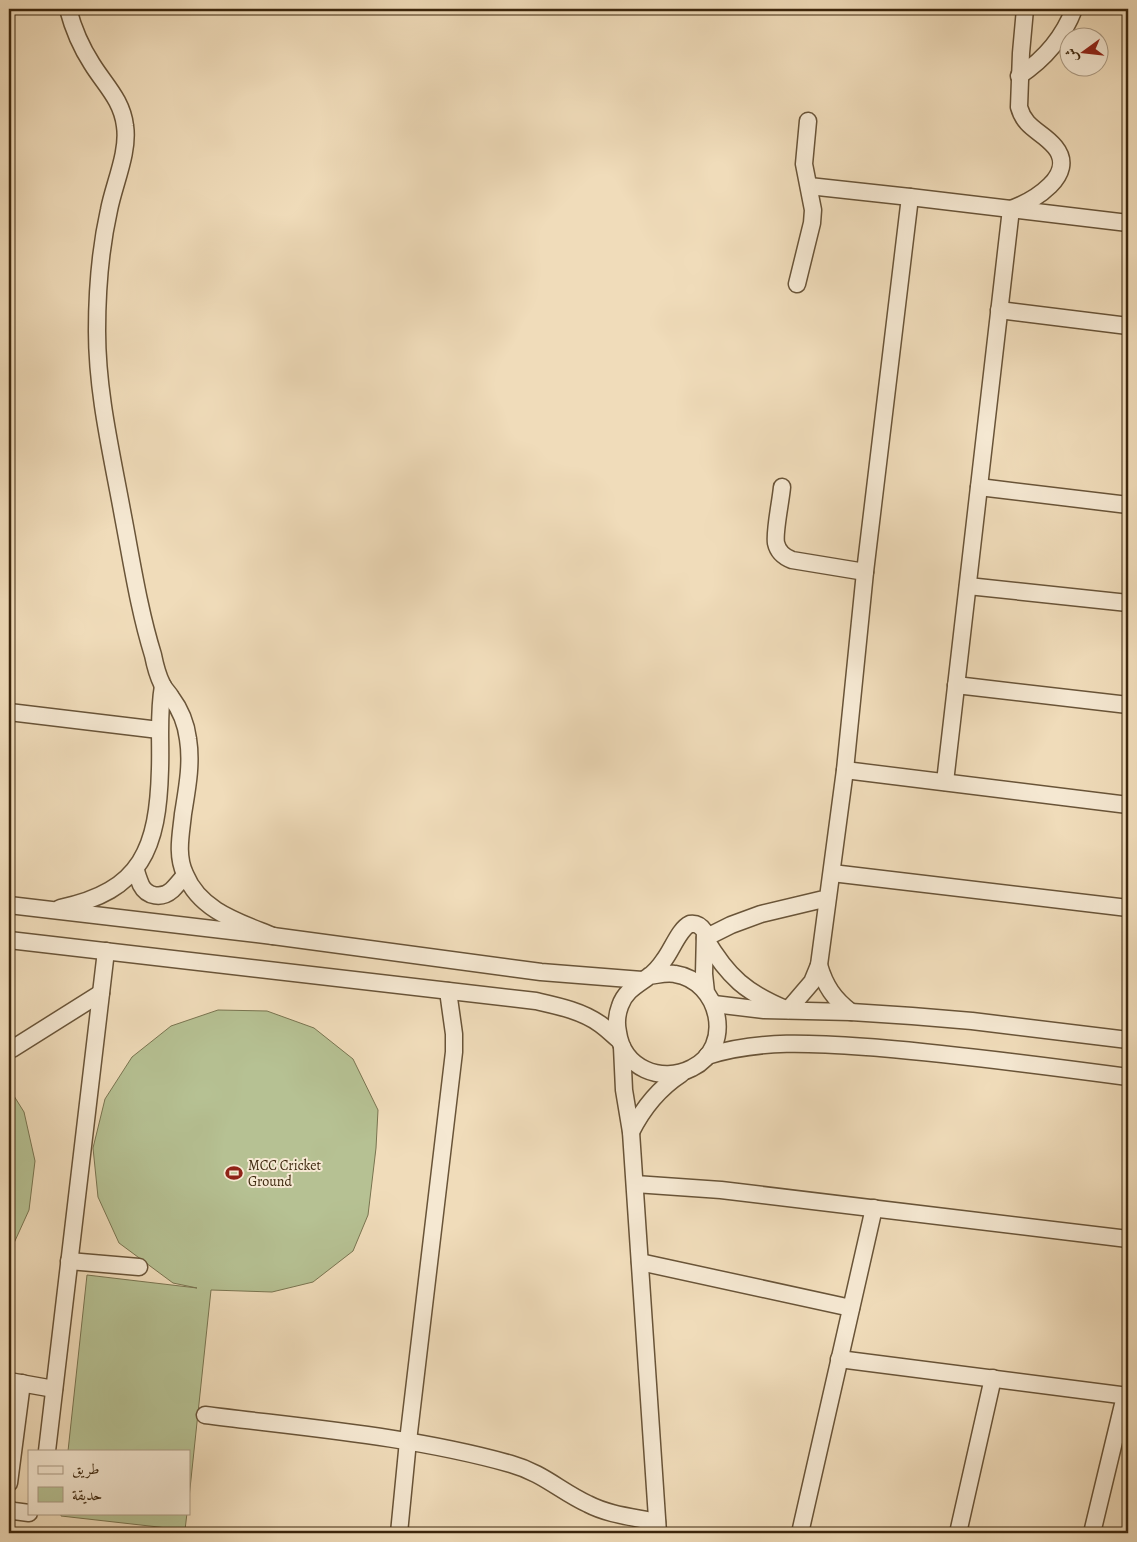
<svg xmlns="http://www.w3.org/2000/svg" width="1137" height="1542" font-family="Alegreya,Amiri,serif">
  <rect width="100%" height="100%" fill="#f0dcba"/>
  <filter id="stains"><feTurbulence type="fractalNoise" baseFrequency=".004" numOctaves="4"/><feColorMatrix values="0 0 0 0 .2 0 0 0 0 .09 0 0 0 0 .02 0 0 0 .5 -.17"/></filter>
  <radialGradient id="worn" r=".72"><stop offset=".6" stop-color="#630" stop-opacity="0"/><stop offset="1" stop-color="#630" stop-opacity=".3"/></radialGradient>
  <g fill="#b6c193" stroke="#797450">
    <polygon points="218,1010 267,1011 314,1028 353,1059 378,1110 376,1148 368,1215 353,1251 313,1282 272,1292 211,1290 189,1498 189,1451 68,1451 87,1275 197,1288 173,1283 119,1243 98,1197 93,1148 105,1099 132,1057 171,1026"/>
    <polygon points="9,1088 24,1112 35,1161 29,1210 9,1254"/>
    <polygon points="61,1513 187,1513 185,1530 61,1516"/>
  </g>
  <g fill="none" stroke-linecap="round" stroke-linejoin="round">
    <g stroke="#695438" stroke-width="19">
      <g id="minor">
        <path d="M68,9C73,28 81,47 92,64C105,85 122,100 125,126C129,152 114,184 109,210C100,250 97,290 97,331C97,394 112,455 123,516C132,563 139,610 153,655C155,665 158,676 162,684C164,689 168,692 171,697C180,709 186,723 188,739C192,764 187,789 183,814C181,834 176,855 185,874C200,911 239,922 273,936"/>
        <path d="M1019,76C1045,59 1063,38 1074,9"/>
        <polyline points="809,186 910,197 1128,223"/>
        <polyline points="797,284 812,223 813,210 804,164 808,121"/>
        <polyline points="999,310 1128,326"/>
        <path d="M782,487C781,500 774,532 776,543C778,552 784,557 792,560L865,572"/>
        <polyline points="979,487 1128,505"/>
        <polyline points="968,586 1128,603"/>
        <polyline points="956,685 1128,705"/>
        <polyline points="9,712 159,730"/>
        <polyline points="845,770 1128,805"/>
        <path d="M945,782L1011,209C1033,201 1078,175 1055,147C1042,131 1025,129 1019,107L1021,53L1025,9"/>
        <path d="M136,870C137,875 139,880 141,885C147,897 162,899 172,890C176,886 181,880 185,875"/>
        <polyline points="832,873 1128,908"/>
        <path d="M828,898L761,914L731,925L705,938C728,977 746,993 788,1010L812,982L819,965L845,770L865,572L910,197"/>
        <polyline points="9,905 273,936 541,972 642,980"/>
        <path d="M60,908C142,891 158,848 160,769C161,741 158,714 163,686"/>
        <path d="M9,940L536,1001C558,1006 582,1011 600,1024C607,1029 613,1035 619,1040"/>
        <path d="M819,965C825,986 834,999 851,1012"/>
        <path d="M649,976C658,975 666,972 675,974C720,981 735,1047 692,1068C661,1084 623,1068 618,1032C616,1023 617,1014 620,1006C625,991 637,985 648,977C654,973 660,966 664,960C672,950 679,929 690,924C697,923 701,926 705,932L704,974L706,992"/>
        <polyline points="714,1004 764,1010 851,1012 912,1016 972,1021 1128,1040"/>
        <polyline points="622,1047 624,1090 631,1132 658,1533"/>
        <polyline points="12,1049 101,993"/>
        <path d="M707,1056C764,1038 822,1044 880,1048C963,1055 1046,1066 1128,1077"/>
        <path d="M631,1132C643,1108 658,1089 681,1074"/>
        <polyline points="635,1184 721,1190 1128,1239"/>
        <polyline points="69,1261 139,1267"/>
        <polyline points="640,1262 851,1308"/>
        <polyline points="839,1359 1128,1396"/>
        <polyline points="9,1381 54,1389"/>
        <path d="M205,1415C307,1428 411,1436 511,1464C543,1473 560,1491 588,1504C609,1515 634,1517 657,1522"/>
        <polyline points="47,1451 106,951"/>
        <polyline points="9,1483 22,1383"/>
        <polyline points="9,1509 14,1511 29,1513"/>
        <polyline points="399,1533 408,1441 454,1052 454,1034 448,991"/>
        <polyline points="800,1533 874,1208"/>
        <polyline points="958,1533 993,1378"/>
        <polyline points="1092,1533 1125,1396"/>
      </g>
    </g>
    <use href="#minor" stroke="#f5e8d2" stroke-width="16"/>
  </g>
  <defs>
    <g id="stadium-bare" transform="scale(1.35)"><path d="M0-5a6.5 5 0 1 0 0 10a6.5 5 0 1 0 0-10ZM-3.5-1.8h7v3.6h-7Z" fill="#8f2418" stroke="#f5e8d2" stroke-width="2.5" paint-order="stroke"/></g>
  </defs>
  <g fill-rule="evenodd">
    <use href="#stadium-bare" x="234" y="1173"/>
  </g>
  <g text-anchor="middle" stroke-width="4" stroke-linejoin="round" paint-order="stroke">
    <g font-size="14" fill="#3c260c" stroke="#f5e8d2" text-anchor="start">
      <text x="248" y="1170">MCC Cricket<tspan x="248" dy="16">Ground</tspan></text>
    </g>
  </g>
  <rect width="1137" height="1542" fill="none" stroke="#f0dcba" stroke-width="30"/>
  <rect x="10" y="10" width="1117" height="1522" fill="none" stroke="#3c260c" stroke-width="2.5"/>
  <rect x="15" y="15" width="1107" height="1512" fill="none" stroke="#3c260c"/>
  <rect x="28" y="1450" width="162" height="65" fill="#f5e8d2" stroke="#ab9a83"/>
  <rect x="38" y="1466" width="25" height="8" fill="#f5e8d2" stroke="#ab9a83"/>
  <text x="72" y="1474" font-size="15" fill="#3c260c">طريق</text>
  <rect x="38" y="1487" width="25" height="15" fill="#b6c193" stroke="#ab9a83"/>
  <text x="72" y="1500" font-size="15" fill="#3c260c">حديقة</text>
  <g transform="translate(1084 52) rotate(255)"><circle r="24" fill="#f5e8d2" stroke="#ab9a83"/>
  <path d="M0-4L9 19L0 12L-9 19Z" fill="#8f2418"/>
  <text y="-8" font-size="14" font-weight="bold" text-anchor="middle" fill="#3c260c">ش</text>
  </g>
  <rect width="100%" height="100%" filter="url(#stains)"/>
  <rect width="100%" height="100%" fill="url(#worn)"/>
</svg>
